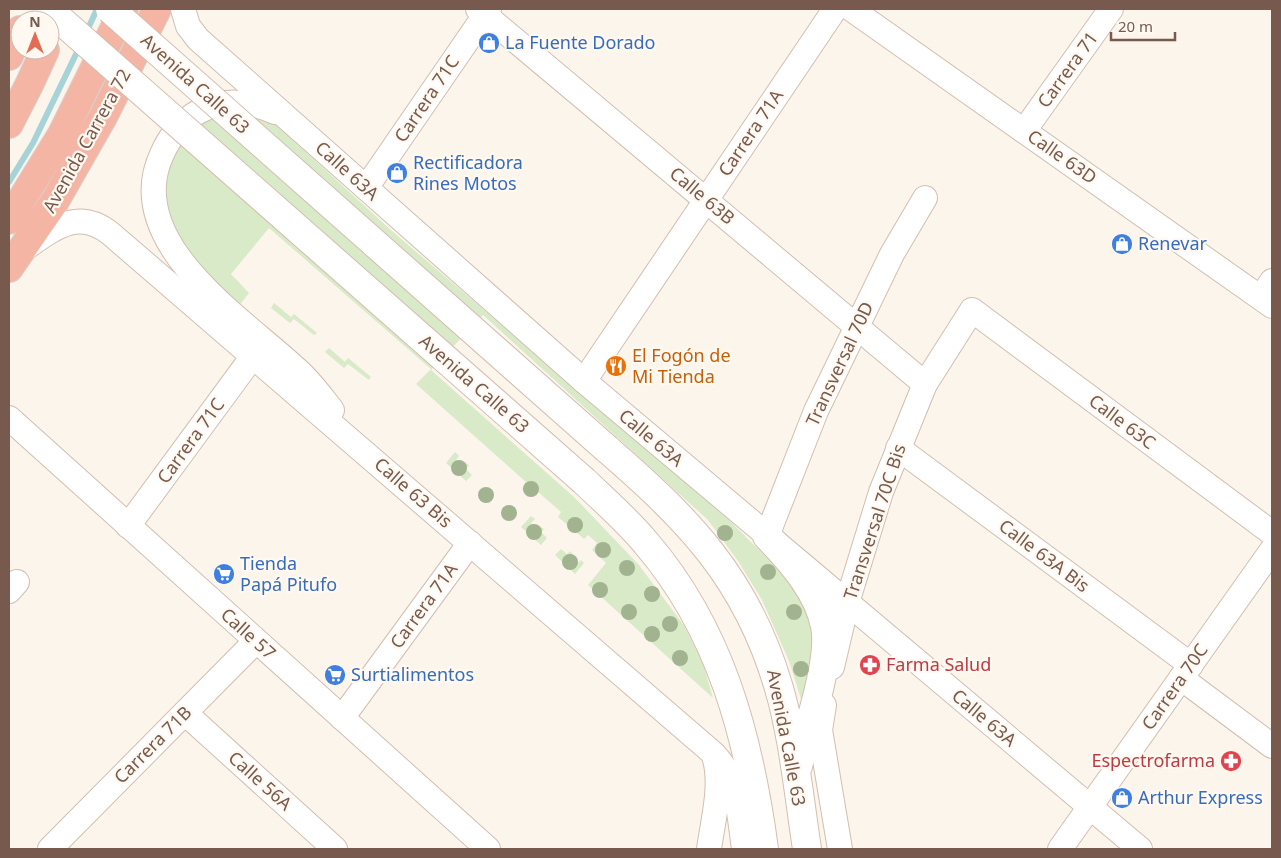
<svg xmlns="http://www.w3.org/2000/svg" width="1281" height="858" font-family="'Noto Sans',sans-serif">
  <rect width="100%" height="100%" fill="#fcf5eb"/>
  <g fill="#d8eac8">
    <polygon points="222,112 253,114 272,121 392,231 730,521 790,581 811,610 818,643 810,693 801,699 789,661 762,600 738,561 708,520 483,315 431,370 574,497 639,565 685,627 703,663 713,698 588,585 606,563 592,550 597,543 588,535 584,539 558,517 561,512 537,491 531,497 522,489 526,482 416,384 431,369 269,228 231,274 249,293 238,307 212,282 172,231 164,180 176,147 199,122"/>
    <polygon points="274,303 291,317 294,314 317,333 314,335 294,319 290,323 271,308"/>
    <polygon points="329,348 345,362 348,358 371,377 369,380 348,364 344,368 325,352"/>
    <polygon points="455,452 459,456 456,460 463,466 466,463 469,465 466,469 472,475 466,481 446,463"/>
    <polygon points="531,516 535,519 531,523 538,530 541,527 544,529 541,532 547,538 541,545 521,527"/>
    <polygon points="561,549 567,554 570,551 573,554 571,557 578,563 581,560 584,563 575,574 555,555"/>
  </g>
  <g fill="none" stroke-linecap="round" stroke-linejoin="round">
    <g stroke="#a5d3d8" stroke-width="6">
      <polyline points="86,33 97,9"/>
      <polyline points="9,182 33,143 80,46"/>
    </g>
    <g stroke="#d1beb2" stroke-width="26">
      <g id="street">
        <polyline points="183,9 188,26 198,39 584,381 1140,849"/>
        <polyline points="478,9 925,384"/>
        <polyline points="851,9 1272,306"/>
        <path d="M275,112C250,101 222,98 198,112C181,122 170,136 162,154C121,241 240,317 294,367C309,379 320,395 332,410"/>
        <polyline points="1024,131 1111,9"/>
        <polyline points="366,188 489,9"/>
        <path d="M24,249C53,229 78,207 111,234L714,754C739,780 739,815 744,849"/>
        <polyline points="1261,297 1272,281"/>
        <polyline points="584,381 835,9"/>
        <polyline points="9,418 488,849"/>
        <polyline points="898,448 1191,665"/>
        <polyline points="128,526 253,356"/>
        <polyline points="767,536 816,411 892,254 925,198"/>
        <polyline points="9,591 17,582"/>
        <polyline points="832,667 847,603 881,492 925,384 972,310 1272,533"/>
        <polyline points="1181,678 1272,746"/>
        <polyline points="824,705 820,730 840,849"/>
        <polyline points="185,713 335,849"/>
        <polyline points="342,718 470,543"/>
        <polyline points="50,849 256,641"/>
        <path d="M709,849C713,820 723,784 714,756"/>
        <polyline points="1060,849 1272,550"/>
      </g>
    </g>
    <g stroke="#d4beb0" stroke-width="30">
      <g id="secondary">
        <path d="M607,449C689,520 746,578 778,685C793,734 799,797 807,849"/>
        <path d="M584,481C605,501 628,521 646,543C721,630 749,738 764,849"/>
        <path d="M767,536C791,561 818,591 825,626C832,660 807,730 798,766"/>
      </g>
    </g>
    <g stroke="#d9d1cd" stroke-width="30">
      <g id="highway">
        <polyline points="9,56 20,30"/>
        <polyline points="9,124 30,83 45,50"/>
        <polyline points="9,220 62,134 124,9"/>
        <polyline points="9,268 55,201 104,115 157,9"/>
      </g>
    </g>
    <use href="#street" stroke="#fff" stroke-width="24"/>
    <use href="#secondary" stroke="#fff" stroke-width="28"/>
    <use href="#highway" stroke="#f4b5a4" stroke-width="28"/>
    <g stroke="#d4beb0" stroke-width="30" stroke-linecap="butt">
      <g id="secondary-bridge">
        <polyline points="48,9 584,481"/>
        <polyline points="110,9 607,449"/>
      </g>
    </g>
    <use href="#secondary-bridge" stroke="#fff" stroke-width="28"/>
  </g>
  <g fill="#a2b390">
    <circle cx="459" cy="468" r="8"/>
    <circle cx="531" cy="489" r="8"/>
    <circle cx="486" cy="495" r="8"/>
    <circle cx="509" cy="513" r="8"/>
    <circle cx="575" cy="525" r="8"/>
    <circle cx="534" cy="532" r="8"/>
    <circle cx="725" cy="533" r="8"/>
    <circle cx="603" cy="550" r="8"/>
    <circle cx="570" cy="562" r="8"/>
    <circle cx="627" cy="568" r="8"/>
    <circle cx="768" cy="572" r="8"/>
    <circle cx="600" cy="590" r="8"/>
    <circle cx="652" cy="594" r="8"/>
    <circle cx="629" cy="612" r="8"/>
    <circle cx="794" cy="612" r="8"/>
    <circle cx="670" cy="624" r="8"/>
    <circle cx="652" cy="634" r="8"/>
    <circle cx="680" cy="658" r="8"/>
    <circle cx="801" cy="669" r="8"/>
  </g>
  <defs>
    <g id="shop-disc" transform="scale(1.125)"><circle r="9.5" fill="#3f7fe0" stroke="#fff9f1"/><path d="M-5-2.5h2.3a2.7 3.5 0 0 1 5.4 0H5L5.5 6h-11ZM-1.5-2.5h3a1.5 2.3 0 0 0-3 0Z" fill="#fff"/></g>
    <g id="restaurant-disc" transform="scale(1.125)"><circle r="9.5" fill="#e8710a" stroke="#fff9f1"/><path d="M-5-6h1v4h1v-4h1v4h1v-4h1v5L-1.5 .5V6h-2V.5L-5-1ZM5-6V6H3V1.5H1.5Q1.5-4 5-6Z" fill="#fff"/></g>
    <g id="supermarket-disc" transform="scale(1.125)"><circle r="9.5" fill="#3f7fe0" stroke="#fff9f1"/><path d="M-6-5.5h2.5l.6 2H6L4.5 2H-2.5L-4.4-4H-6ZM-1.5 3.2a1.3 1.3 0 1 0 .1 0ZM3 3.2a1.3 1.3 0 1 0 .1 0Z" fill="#fff"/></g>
    <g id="pharmacy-disc" transform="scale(1.125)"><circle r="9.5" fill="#e0444e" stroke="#fff9f1"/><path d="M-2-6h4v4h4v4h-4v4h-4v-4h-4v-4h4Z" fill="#fff"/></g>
  </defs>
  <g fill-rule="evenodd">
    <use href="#shop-disc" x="489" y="43"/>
    <use href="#shop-disc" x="397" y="173"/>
    <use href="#shop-disc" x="1122" y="244"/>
    <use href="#restaurant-disc" x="616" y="366"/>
    <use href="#supermarket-disc" x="224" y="574"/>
    <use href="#pharmacy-disc" x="870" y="665"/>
    <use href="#supermarket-disc" x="335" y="675"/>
    <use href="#pharmacy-disc" x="1231" y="761"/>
    <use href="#shop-disc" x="1122" y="798"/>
  </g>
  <g text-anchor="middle" stroke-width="4.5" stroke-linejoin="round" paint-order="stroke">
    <g font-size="18" fill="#366cbe" stroke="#fff9f1" text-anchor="start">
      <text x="505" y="49">La Fuente Dorado</text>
      <text x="413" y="169">Rectificadora<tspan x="413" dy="21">Rines Motos</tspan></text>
      <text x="1138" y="250">Renevar</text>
      <text x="240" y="570">Tienda<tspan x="240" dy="21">Papá Pitufo</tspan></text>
      <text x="351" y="681">Surtialimentos</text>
      <text x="1138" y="804">Arthur Express</text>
    </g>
    <g font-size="18" fill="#775a4d" stroke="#fff9f1">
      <text transform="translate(1068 70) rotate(-54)" y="6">Carrera 71</text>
      <text transform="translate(195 84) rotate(42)" y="6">Avenida Calle 63</text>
      <text transform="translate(427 99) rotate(-56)" y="6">Carrera 71C</text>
      <text transform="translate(751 133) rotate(-56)" y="6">Carrera 71A</text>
      <text transform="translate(87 141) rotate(-61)" y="6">Avenida Carrera 72</text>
      <text transform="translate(1062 157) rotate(35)" y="6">Calle 63D</text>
      <text transform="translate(347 171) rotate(42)" y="6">Calle 63A</text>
      <text transform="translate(702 196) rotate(40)" y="6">Calle 63B</text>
      <text transform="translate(840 364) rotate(-65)" y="6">Transversal 70D</text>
      <text transform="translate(474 384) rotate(41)" y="6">Avenida Calle 63</text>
      <text transform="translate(1122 422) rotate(37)" y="6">Calle 63C</text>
      <text transform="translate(651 438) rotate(40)" y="6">Calle 63A</text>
      <text transform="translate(191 441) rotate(-54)" y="6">Carrera 71C</text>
      <text transform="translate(413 493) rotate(41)" y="6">Calle 63 Bis</text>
      <text transform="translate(875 522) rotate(-72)" y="6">Transversal 70C Bis</text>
      <text transform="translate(1044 556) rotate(37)" y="6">Calle 63A Bis</text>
      <text transform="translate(424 606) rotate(-54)" y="6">Carrera 71A</text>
      <text transform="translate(248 634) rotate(42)" y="6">Calle 57</text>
      <text transform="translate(1175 687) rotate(-55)" y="6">Carrera 70C</text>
      <text transform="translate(984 718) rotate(40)" y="6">Calle 63A</text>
      <text transform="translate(786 738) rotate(79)" y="6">Avenida Calle 63</text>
      <text transform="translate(153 745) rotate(-45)" y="6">Carrera 71B</text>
      <text transform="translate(260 781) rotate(42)" y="6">Calle 56A</text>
    </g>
    <g font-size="18" fill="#c56008" stroke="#fff9f1" text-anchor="start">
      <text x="632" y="362">El Fogón de<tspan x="632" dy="21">Mi Tienda</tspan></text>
    </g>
    <g font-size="18" fill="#be3a42" stroke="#fff9f1" text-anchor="start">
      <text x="886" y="671">Farma Salud</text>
      <text x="1215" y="767" text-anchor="end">Espectrofarma</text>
    </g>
  </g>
  <rect width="1281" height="858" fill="none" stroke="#775a4d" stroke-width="20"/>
  <g transform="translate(35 35)"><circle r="24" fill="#fff9f1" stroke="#c9b9af"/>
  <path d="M0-4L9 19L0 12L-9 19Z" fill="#e26c53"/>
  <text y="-8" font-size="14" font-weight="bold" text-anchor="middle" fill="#775a4d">N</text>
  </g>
  <path d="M1111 32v8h64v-8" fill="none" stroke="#775a4d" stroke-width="2.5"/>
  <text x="1118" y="32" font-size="15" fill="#775a4d" stroke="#fff9f1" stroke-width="4" paint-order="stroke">20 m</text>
</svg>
